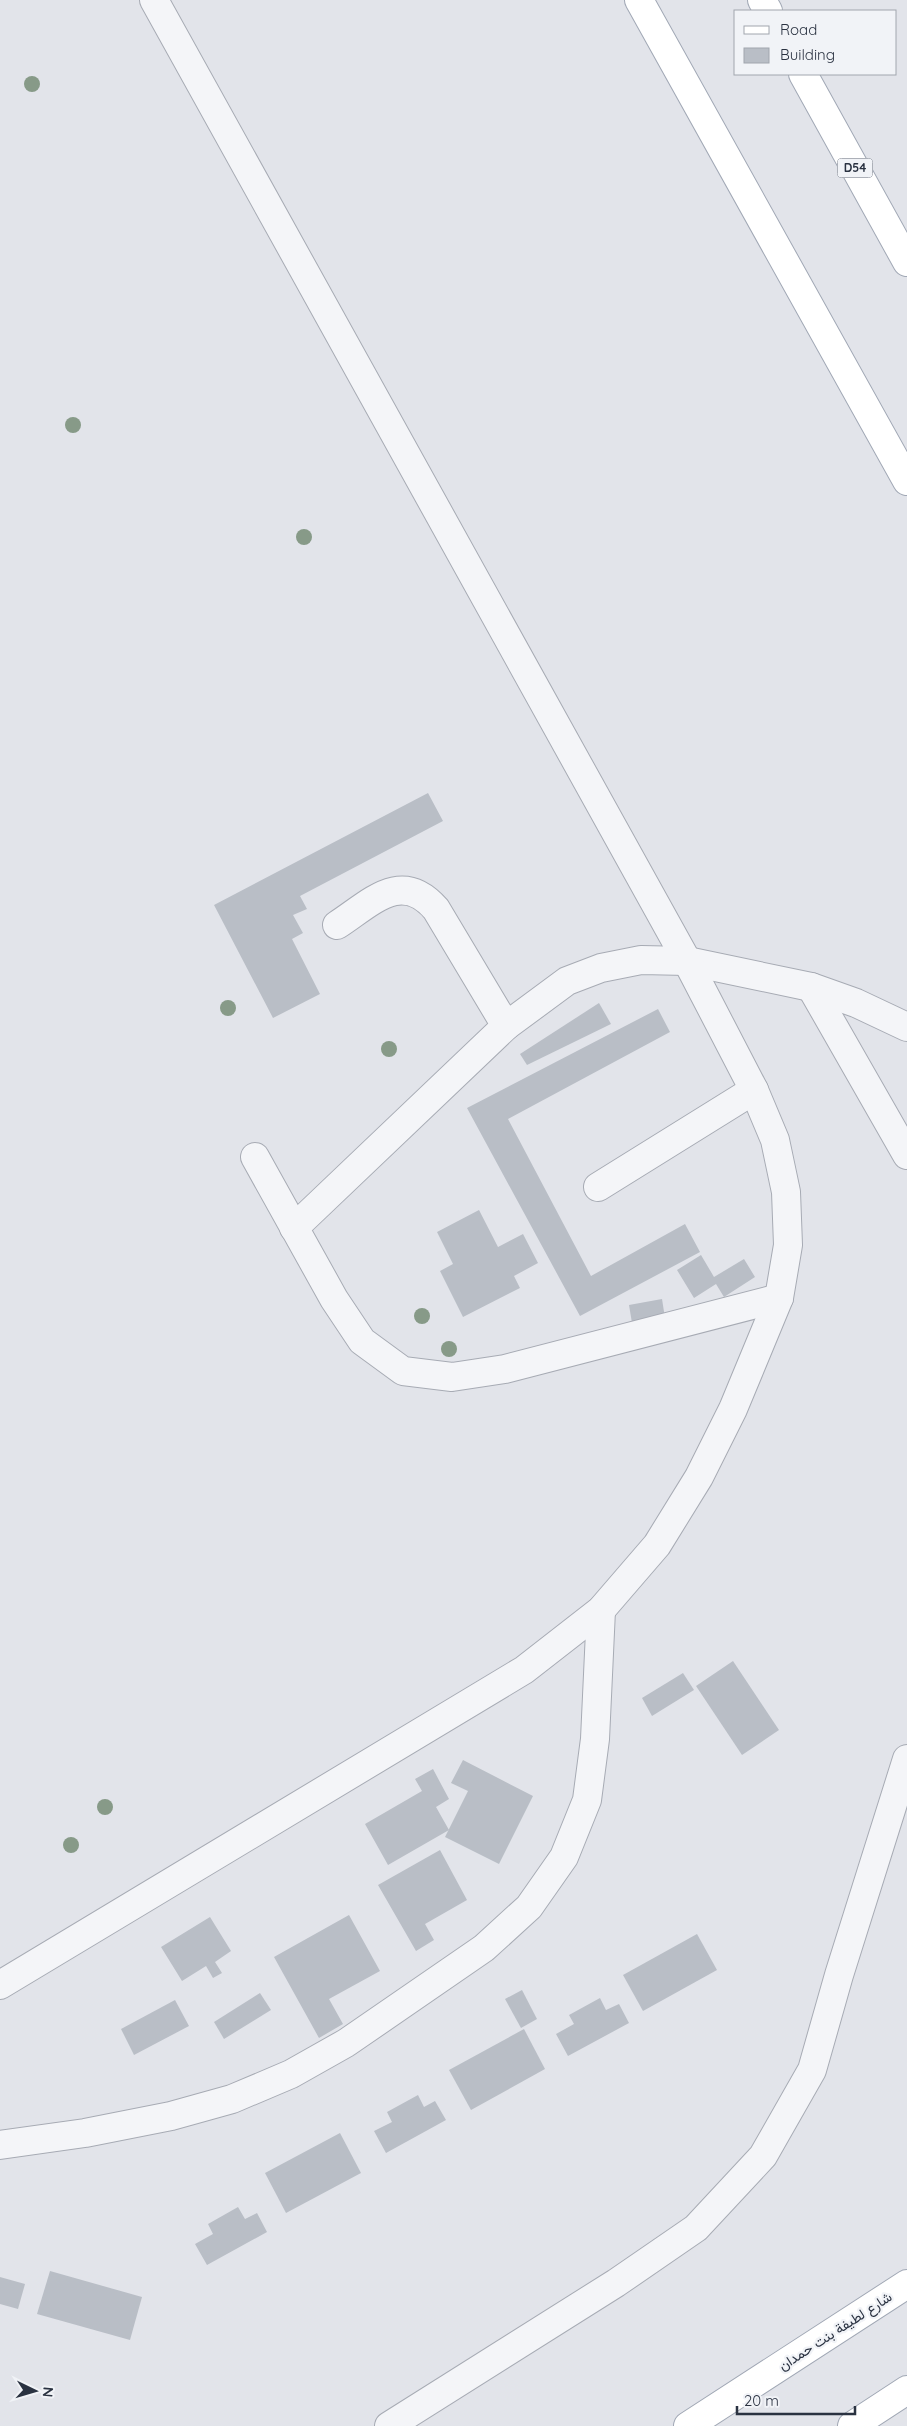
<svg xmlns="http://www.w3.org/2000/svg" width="907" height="2426" font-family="Quicksand,Vazirmatn,sans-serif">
  <rect width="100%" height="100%" fill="#e2e4ea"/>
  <g fill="#b9bec6">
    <polygon points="428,793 443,821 300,896 307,909 293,915 303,933 292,939 320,994 273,1018 214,905"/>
    <polygon points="599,1003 611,1024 527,1065 520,1054"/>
    <polygon points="658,1009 670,1032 508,1119 591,1276 685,1224 700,1252 580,1316 467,1108"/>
    <polygon points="479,1210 498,1247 523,1234 538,1263 514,1276 520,1288 463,1317 440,1271 453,1264 437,1232"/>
    <polygon points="701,1255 714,1277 744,1259 755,1277 724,1297 716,1284 694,1298 677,1270"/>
    <polygon points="662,1299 665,1318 632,1323 629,1305"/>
    <polygon points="733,1661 779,1730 742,1755 696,1686"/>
    <polygon points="683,1673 694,1690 652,1716 642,1698"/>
    <polygon points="463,1760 533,1796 499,1864 445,1837 468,1791 451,1783"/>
    <polygon points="433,1769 449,1799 436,1807 449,1830 388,1865 365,1824 422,1791 415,1779"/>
    <polygon points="440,1850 467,1900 425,1924 434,1940 416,1951 378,1885"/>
    <polygon points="349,1915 380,1971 329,1999 343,2024 319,2038 274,1957"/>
    <polygon points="210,1917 231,1951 215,1962 222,1973 213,1978 206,1966 182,1981 161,1947"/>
    <polygon points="697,1934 717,1970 643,2011 623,1975"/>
    <polygon points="522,1990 537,2019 521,2028 505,1999"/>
    <polygon points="260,1993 271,2010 224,2039 214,2022"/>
    <polygon points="600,1998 606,2010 619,2004 629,2023 568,2056 556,2034 574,2024 569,2015"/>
    <polygon points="175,2000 189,2026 134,2055 121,2029"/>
    <polygon points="524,2029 545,2069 471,2110 449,2070"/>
    <polygon points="418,2095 424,2107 435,2101 446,2120 386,2153 374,2131 392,2122 387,2112"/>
    <polygon points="340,2133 361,2173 286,2213 265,2173"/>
    <polygon points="238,2207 245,2219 257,2213 267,2232 207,2265 195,2244 213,2234 208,2224"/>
    <polygon points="50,2271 142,2297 130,2340 37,2314"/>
    <polygon points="0,2277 25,2284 18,2309 0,2304"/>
  </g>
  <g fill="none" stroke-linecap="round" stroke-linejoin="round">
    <g stroke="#a7abb4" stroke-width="30">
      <g id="minor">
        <path d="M337,925C371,903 401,869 436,909L506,1026"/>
        <polyline points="811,987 907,1155"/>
        <polyline points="255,1157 334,1299 362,1341 403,1371 452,1377 505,1369 779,1298"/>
        <polyline points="598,1187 754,1090"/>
        <polyline points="294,1228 506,1026 567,981 601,968 641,960 687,961 811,987 856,1003 907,1027"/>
        <polyline points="0,1985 524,1670 601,1610 657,1545 699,1477 733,1409 779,1298 788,1245 786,1192 775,1140 754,1090 687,961 154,0"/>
        <polyline points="0,2145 85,2133 171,2116 232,2099 291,2074 346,2043 484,1948 529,1907 564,1857 587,1800 595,1739 601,1610"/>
        <polyline points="389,2426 616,2283 696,2228 763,2156 812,2070 839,1975 907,1759"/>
      </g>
    </g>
    <g stroke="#a1a8b5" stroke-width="30">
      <g id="major">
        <polyline points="639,0 907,481"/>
        <polyline points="762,0 768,11"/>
        <polyline points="803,74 907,262"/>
        <polyline points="688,2426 907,2284"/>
        <polyline points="852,2426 907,2390"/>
      </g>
    </g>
    <use href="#minor" stroke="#f4f5f8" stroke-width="28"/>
    <use href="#major" stroke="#fff" stroke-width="28"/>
  </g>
  <g fill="#879a88">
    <circle cx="32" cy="84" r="8"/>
    <circle cx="73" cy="425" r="8"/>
    <circle cx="304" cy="537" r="8"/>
    <circle cx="228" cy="1008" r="8"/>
    <circle cx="389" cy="1049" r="8"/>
    <circle cx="422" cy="1316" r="8"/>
    <circle cx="449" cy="1349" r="8"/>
    <circle cx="105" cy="1807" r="8"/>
    <circle cx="71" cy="1845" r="8"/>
  </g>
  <g text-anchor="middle" stroke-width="4.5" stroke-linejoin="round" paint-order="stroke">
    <rect fill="#f1f3f7" stroke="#666c78" stroke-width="1" x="837.5" y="158.5" width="35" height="19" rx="4"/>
    <g font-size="12" font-weight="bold" fill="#2a3241">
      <text x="855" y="172">D54</text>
    </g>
    <g font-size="14" fill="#2a3241" stroke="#f1f3f7">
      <text transform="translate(835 2331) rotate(-33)" y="5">شارع لطيفة بنت حمدان</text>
    </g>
  </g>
  <rect x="734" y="10" width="162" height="65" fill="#f1f3f7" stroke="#a1a6ae"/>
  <rect x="744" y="26" width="25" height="8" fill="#ffffff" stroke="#a1a6ae"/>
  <text x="780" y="35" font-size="15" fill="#2a3241">Road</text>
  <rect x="744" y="48" width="25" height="15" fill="#b9bec6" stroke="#a1a6ae"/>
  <text x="780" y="60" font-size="15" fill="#2a3241">Building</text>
  <g transform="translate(35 2391) rotate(95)" stroke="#f1f3f7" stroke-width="4" paint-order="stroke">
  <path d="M0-4L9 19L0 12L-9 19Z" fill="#2a3241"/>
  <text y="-8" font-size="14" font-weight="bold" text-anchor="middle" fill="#2a3241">N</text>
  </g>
  <path d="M737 2406v8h118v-8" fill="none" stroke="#2a3241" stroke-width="2.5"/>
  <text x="744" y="2406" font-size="15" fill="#2a3241" stroke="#f1f3f7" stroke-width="4" paint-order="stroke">20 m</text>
</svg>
